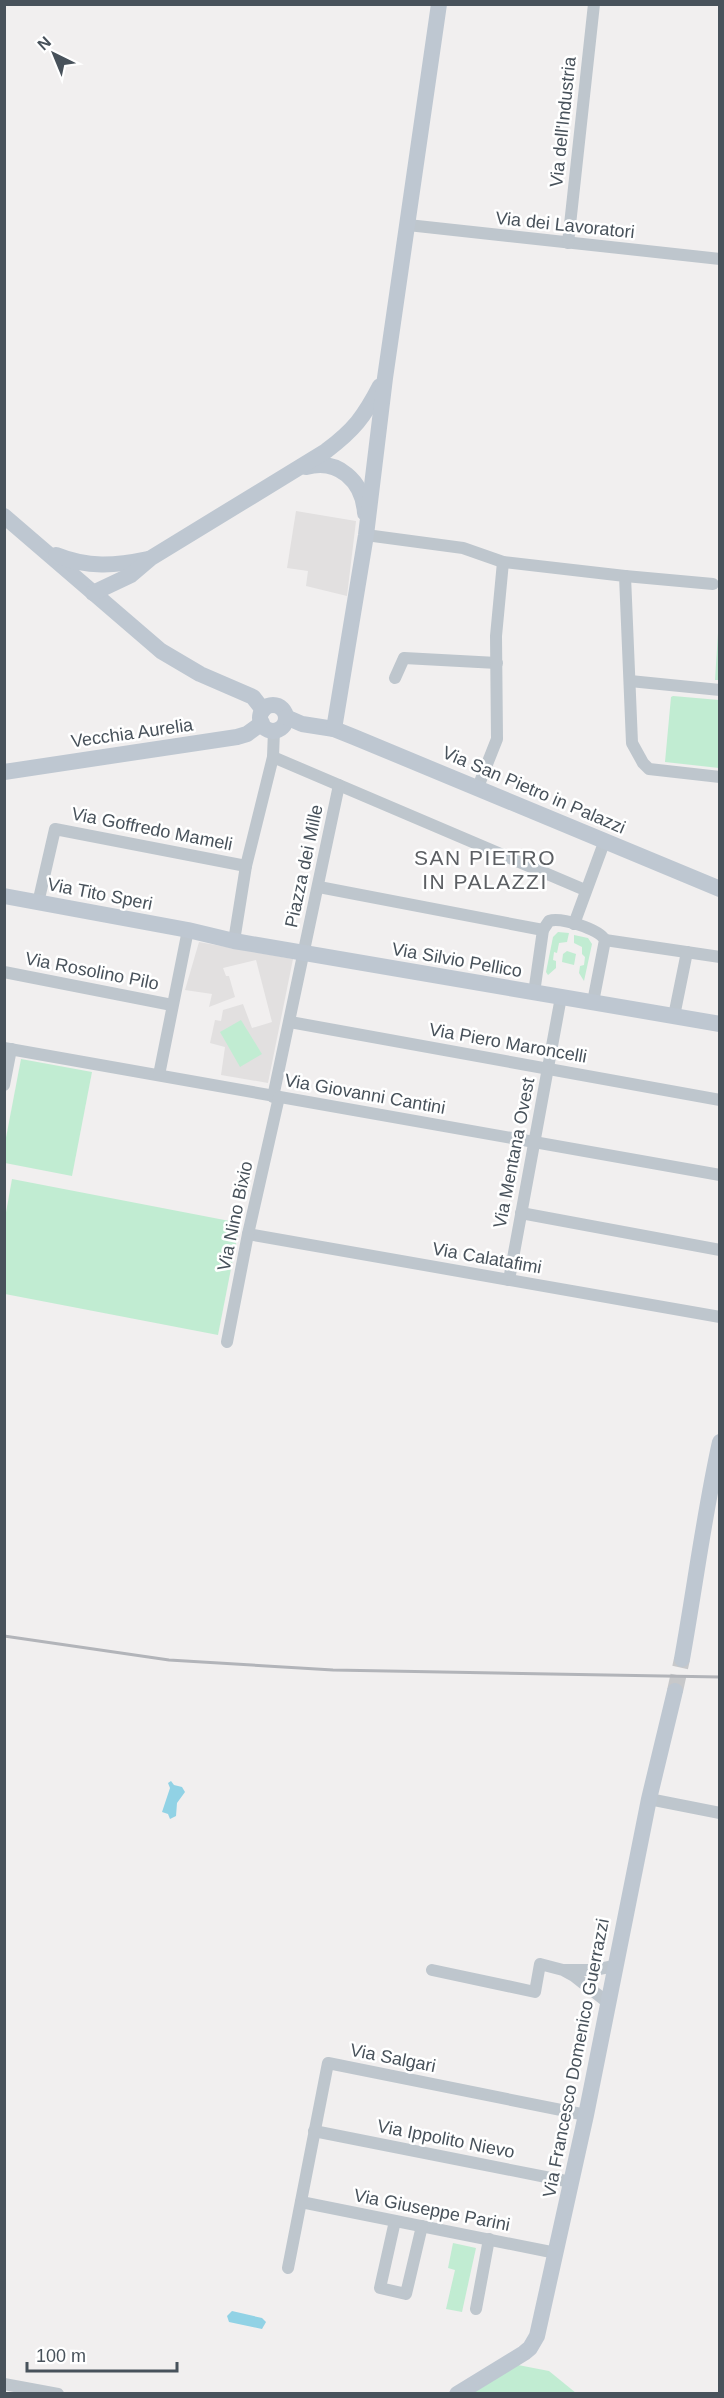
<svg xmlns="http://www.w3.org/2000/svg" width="724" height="2398" font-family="Arial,sans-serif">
  <rect width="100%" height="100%" fill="#f1efef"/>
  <g fill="#e2e0e0">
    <polygon points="296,511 356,521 347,596 306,586 308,571 287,568"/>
    <polygon points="199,942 293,959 268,1083 221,1075 225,1047 210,1043 215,1020 221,1021 223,1010 243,1004 252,1028 272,1022 256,960 223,968 226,976 229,976 235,997 209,1007 212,994 185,990"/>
  </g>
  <g fill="#c1ecd2">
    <polygon points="718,633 720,634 719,680 715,680"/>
    <polygon points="673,696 719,700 719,768 665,762 671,697"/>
    <polygon points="558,932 569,933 567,942 559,943 557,953 554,952 553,960 556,961 556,968 548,975 546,972 553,937"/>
    <polygon points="574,935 588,938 592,944 584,981 579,973 580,966 584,965 585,957 582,954 582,947 574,943"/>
    <polygon points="567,951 576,954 574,965 562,962 563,954"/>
    <polygon points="241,1020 262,1054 240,1067 220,1032"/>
    <polygon points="21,1059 92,1072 72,1176 5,1163 5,1143"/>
    <polygon points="12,1179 240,1223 218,1335 5,1294 5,1218"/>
    <polygon points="453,2243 476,2248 462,2312 446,2309 455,2270 448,2268"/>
    <polygon points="518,2365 549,2371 576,2393 471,2394"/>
  </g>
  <g fill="#91d2e5">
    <polygon points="171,1781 174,1785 182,1787 185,1792 177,1803 176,1816 170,1819 168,1814 162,1812 170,1788 168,1783"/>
    <polygon points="232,2311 262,2318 266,2322 262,2329 229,2322 227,2316"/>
  </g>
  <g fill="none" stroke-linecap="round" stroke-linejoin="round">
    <polyline stroke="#c7c8ca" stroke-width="16" stroke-dasharray="16 8" stroke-linecap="butt" points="675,1691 682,1659"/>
    <g stroke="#bec6cd" stroke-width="12">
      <polyline points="408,225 720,259"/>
      <polyline points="568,243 594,4"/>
      <polyline points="366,535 463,548 503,562 625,576 632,743 643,763 649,769 720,777"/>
      <polyline points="625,576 713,584"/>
      <polyline points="395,678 404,658 497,663"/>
      <polyline points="630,681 720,690"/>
      <polyline points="273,757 585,890"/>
      <polyline points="478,787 497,739 496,636 503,562"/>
      <polyline points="319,887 543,930"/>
      <polyline points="38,903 55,829 246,866"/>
      <polyline points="574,924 605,840"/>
      <polyline points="605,940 720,957"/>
      <polyline points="234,941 246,866 273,757 274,730"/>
      <polyline points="4,972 172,1005"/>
      <path d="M534,993L543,930L549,921C561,917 599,929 605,940L593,1002"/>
      <polyline points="674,1016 687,952"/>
      <polyline points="290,1022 720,1100"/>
      <polyline points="4,1048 720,1175"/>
      <polyline points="159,1075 188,930"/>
      <polyline points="4,1085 11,1049"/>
      <polyline points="273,1097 339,785"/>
      <polyline points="521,1213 720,1250"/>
      <polyline points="248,1234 720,1317"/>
      <polyline points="509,1280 561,997"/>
      <polyline points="227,1342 248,1234 279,1097"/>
      <polyline points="649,1799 720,1813"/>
      <polyline points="432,1970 535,1992 540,1964 563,1970 574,1976 607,2002"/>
      <polyline points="565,1970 594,1970 614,1966"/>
      <polyline points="314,2131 571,2182"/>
      <polyline points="301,2202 556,2253"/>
      <polyline points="395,2221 380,2288 406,2294 422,2226"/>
      <polyline points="288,2268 328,2063 586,2115"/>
      <polyline points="476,2309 489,2239"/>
      <polyline points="4,2384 58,2394"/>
    </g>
    <g stroke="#bec7d1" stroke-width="16">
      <path d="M306,467C338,458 363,481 365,513"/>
      <polyline points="4,516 161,651 200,674 253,697 263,710"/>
      <path d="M56,555C88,568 115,566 148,559"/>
      <path d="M93,593L131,575L151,558L326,451C354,430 364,417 380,386"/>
      <circle cx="273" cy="718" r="13"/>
      <polyline points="286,717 302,724 334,729 354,737 720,889"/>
      <polyline points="334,729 366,535 385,378 439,4"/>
      <polyline points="4,772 237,737 247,734 262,723"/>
      <polyline points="4,896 188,930 234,941 720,1024"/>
      <path d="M682,1659C695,1587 704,1514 720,1442"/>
      <polyline points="457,2394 524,2353 530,2348 537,2336 586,2115 649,1799 675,1691"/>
    </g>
    <polyline stroke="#b2b4b9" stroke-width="3" points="4,1636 169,1660 333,1670 720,1677"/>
  </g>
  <g text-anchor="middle" stroke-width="5" stroke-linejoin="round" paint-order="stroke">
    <g font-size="18" fill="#48525b" stroke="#fff">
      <text transform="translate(563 122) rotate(-84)" y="6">Via dell'Industria</text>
      <text transform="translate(565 225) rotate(6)" y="6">Via dei Lavoratori</text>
      <text transform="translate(132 733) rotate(-8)" y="6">Vecchia Aurelia</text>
      <text transform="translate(534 790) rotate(23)" y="6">Via San Pietro in Palazzi</text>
      <text transform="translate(152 829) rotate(11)" y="6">Via Goffredo Mameli</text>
      <text transform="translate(304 866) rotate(-78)" y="6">Piazza dei Mille</text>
      <text transform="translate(100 894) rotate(11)" y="6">Via Tito Speri</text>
      <text transform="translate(457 960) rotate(10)" y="6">Via Silvio Pellico</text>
      <text transform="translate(92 971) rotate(11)" y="6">Via Rosolino Pilo</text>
      <text transform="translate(508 1043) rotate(10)" y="6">Via Piero Maroncelli</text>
      <text transform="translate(365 1094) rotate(10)" y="6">Via Giovanni Cantini</text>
      <text transform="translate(514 1153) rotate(-79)" y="6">Via Mentana Ovest</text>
      <text transform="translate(235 1216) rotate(-78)" y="6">Via Nino Bixio</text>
      <text transform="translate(487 1258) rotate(10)" y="6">Via Calatafimi</text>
      <text transform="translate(393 2058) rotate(11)" y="6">Via Salgari</text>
      <text transform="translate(576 2058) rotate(-79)" y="6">Via Francesco Domenico Guerrazzi</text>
      <text transform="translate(446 2139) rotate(11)" y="6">Via Ippolito Nievo</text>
      <text transform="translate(432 2210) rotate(11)" y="6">Via Giuseppe Parini</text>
    </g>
    <g font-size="21" letter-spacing="1.5" fill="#5c5f63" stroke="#fff">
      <text x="485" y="865">SAN PIETRO<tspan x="485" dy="24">IN PALAZZI</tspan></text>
    </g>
  </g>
  <rect width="724" height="2398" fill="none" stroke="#48525b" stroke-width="12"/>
  <g transform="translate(54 54) rotate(317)" stroke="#ffffff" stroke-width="4.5" paint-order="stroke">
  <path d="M0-4.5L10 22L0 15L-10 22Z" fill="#48525b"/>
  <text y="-9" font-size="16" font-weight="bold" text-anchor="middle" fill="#48525b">N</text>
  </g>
  <path d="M27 2362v9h150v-9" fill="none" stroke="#48525b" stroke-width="3"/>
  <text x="36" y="2362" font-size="18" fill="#48525b" stroke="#ffffff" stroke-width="4.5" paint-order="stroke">100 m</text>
</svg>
